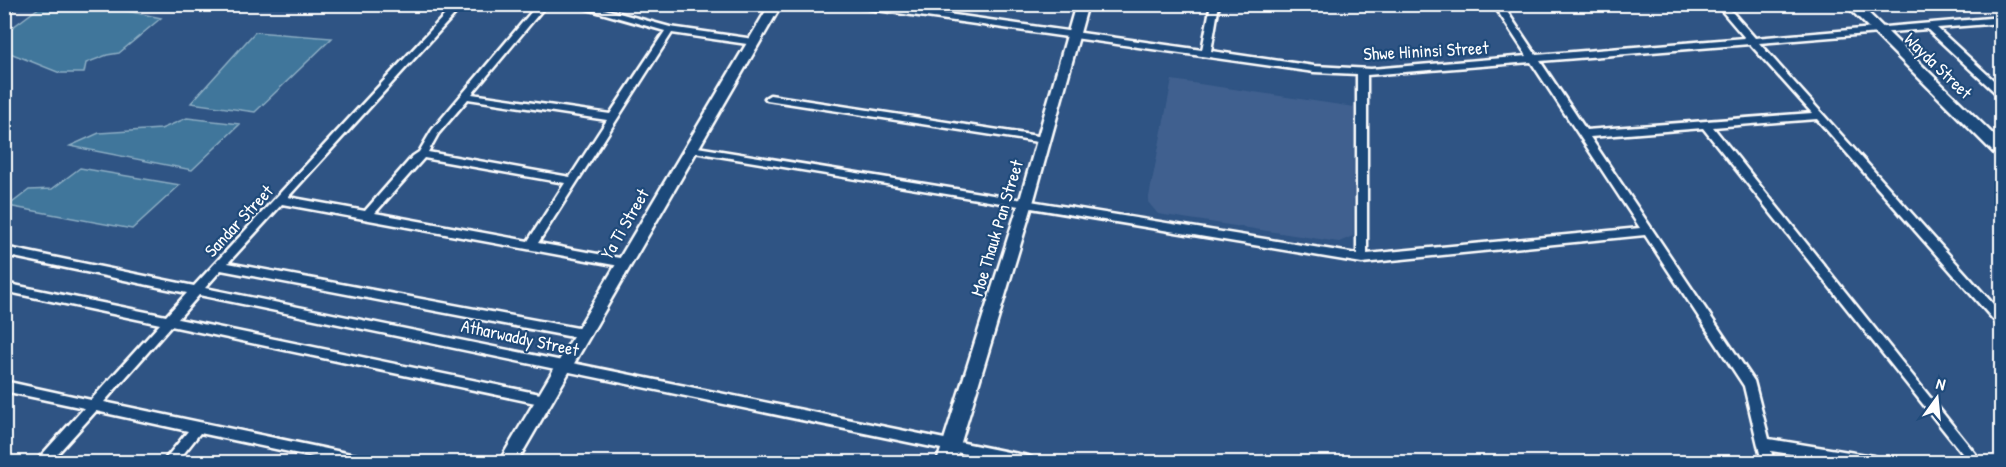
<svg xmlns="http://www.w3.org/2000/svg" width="2006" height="467" font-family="'Patrick Hand',sans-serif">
  <rect width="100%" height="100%" fill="#2f5484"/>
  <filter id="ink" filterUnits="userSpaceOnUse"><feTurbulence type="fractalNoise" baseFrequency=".0167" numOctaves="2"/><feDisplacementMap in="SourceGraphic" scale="12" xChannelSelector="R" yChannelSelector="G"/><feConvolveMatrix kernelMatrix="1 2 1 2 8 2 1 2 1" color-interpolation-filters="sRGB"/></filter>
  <g filter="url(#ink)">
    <polygon fill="#41618f" points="1172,80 1354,107 1353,236 1339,242 1158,214 1148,202"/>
    <g fill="#3f769b" stroke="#8cadc3" stroke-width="1.5">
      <polygon points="44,4 98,5 161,18 119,53 107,55 86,63 84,73 60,73 5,51 5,33"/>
      <polygon points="255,32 332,38 255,112 191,103"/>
      <polygon points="187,118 240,124 192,170 70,146 99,133 161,129"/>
      <polygon points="80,168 180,185 132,229 8,206 29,190 52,189"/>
    </g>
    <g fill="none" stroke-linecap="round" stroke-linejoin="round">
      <g stroke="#fff" stroke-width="5">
        <g id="street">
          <path d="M455,4H464L288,197L365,211L413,156L419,152L432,130L538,4H547L472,94L610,114L665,31L570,4H586L670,27L754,39L758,42L754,45L672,33L538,243L625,259L629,260L630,263L629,266L625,267L282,204L228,263L583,329L587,331L589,334L587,337L583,339L221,270L205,288L1028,456L1032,458L1034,462H1004L199,295L178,319L545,395L549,396L551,400L549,404L545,405L171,326L104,402L360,456L364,458L366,462H337L200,433L177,462H164L166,458L188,431L96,411L50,462H37L39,458L84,408L4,391V381L91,400L160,324L4,291V283L166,316L187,293L4,255V247L194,286ZM468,99L607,120L570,177L428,152L438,134ZM424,158L565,183L528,241L375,213Z"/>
          <path d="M851,4H877L1202,50L1211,4H1219L1211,51L1314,66L1371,69L1527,56L1493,4H1502L1536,55L1745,38L1716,4H1725L1755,38L2002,17V23L1937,28L2002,88V97L1999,96L1927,29L1759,43L2002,314V326L1998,325L1817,119L1713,127L1982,462H1969L1703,128L1590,137L1754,381L1769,439L1873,456L1877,458L1879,462H1843L1771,451L1774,462H1762L1744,386L1645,235L1362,263L688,151L686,149L691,146L1357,254V74L1314,72L855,7ZM1750,44L1812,113L1586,130L1540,61ZM1531,62L1640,228L1367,254V75Z"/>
          <polygon points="1992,4 2002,4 2002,12"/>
          <polygon points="770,95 1044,137 1049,140 1044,143 767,100 765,98"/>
        </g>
      </g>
      <g stroke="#fff" stroke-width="5">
        <g id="secondary">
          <polygon points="4,4 18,4 4,14"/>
          <polygon points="770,4 782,4 517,462 499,462"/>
          <polygon points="1076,4 1088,4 1033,203 955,462 937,462 1019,203"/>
          <polygon points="1845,4 1859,4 2002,143 2002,157 1997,156"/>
        </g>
      </g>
      <use href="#street" fill="#1f4a7a" fill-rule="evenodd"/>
      <use href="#secondary" fill="#1f4a7a" fill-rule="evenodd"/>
    </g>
  </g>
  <g text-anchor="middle" stroke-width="4.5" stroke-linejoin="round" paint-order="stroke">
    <g font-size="18" fill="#fff" stroke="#1f4a7a">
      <text transform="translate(1426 51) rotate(-3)" y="6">Shwe Hininsi Street</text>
      <text transform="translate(1938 66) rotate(44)" y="6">Wayda Street</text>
      <text transform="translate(239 221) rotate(-47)" y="6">Sandar Street</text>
      <text transform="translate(625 224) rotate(-60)" y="6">Ya Ti Street</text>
      <text transform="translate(997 228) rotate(-73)" y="6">Moe Thauk Pan Street</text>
      <text transform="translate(520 338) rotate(12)" y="6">Atharwaddy Street</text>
    </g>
  </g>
  <rect width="2006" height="467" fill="none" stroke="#1f4a7a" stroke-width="24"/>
  <rect x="12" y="12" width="1982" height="443" fill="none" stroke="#fff" stroke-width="2" filter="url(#ink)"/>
  <g transform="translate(1937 398) rotate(15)" stroke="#1f4a7a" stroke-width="4.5" paint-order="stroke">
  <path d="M0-4.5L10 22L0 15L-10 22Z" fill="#ffffff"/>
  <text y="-9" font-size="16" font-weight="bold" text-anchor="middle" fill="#ffffff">N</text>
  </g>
</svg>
